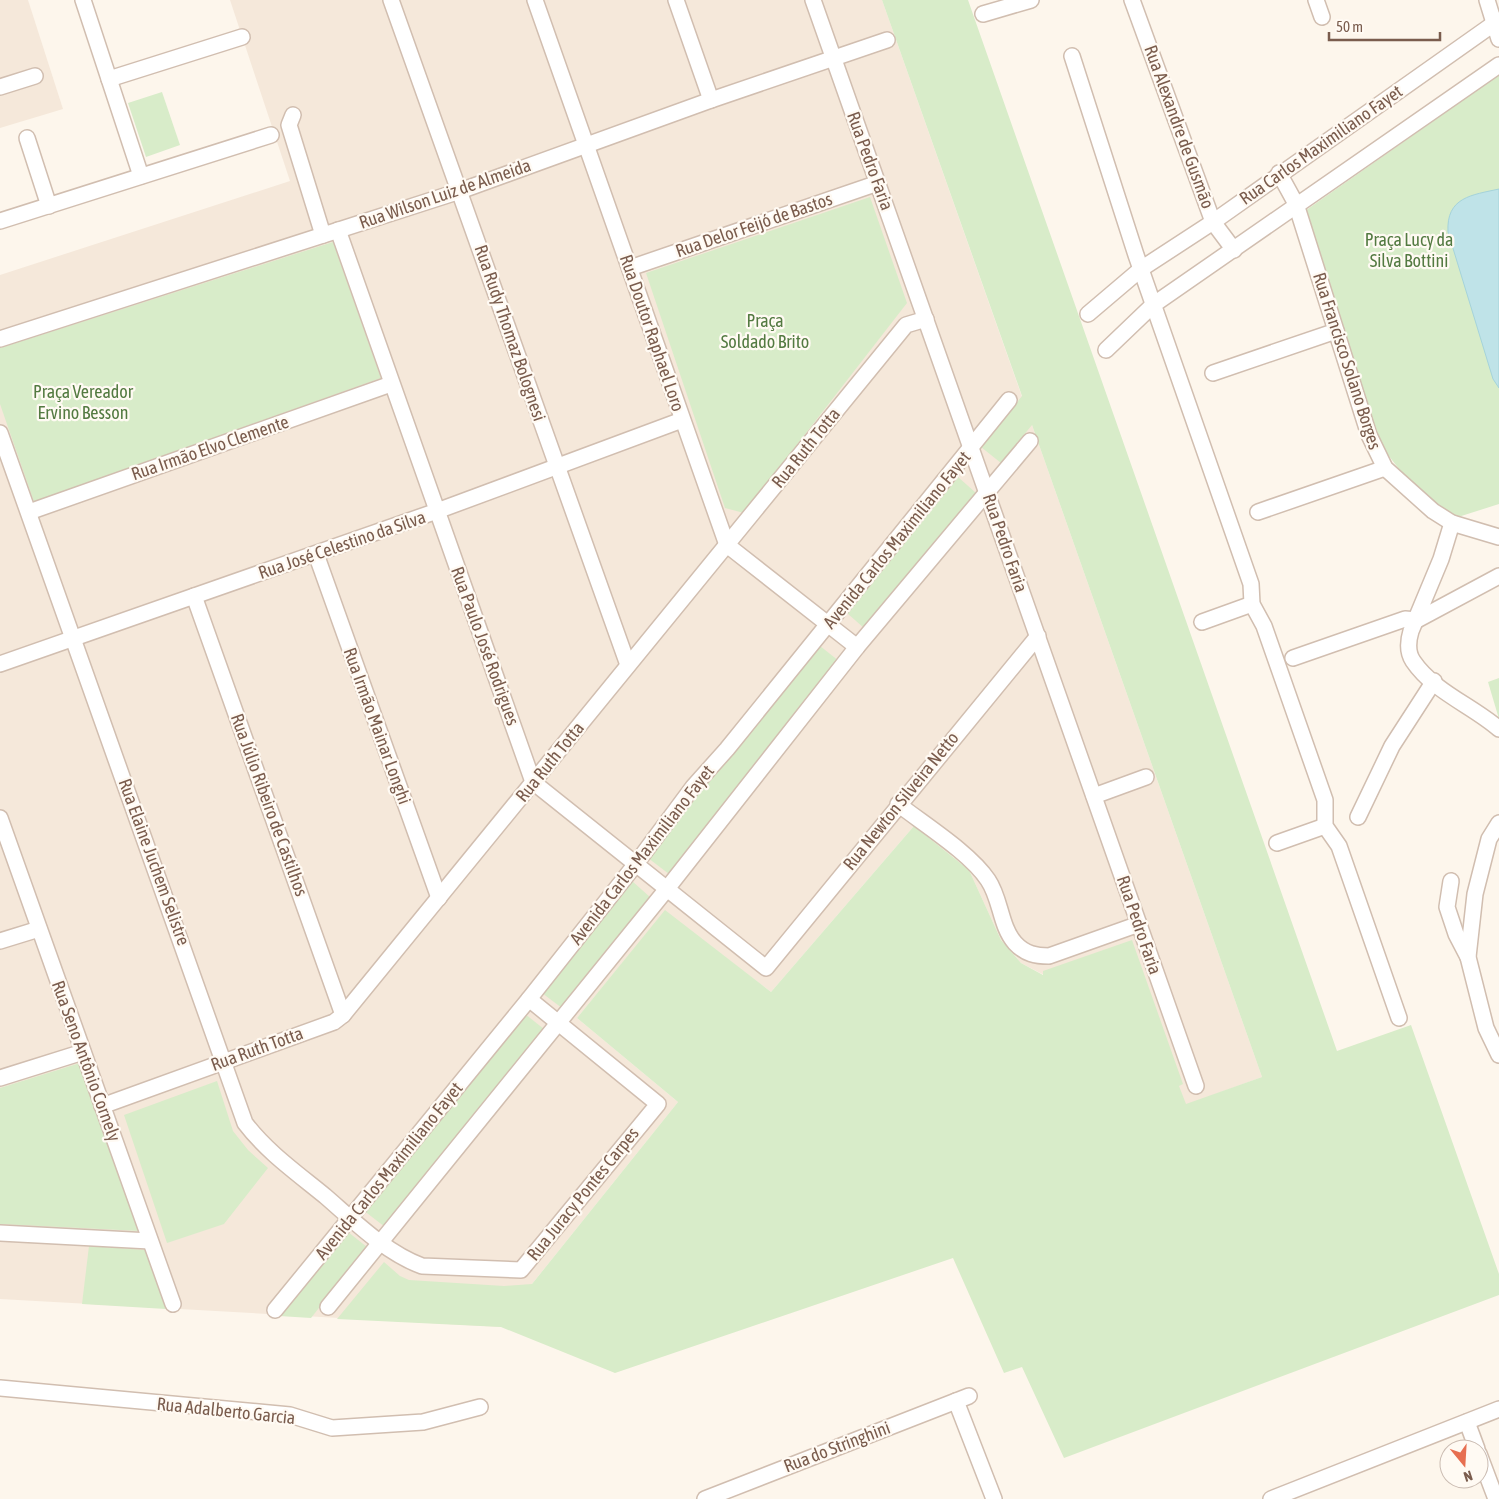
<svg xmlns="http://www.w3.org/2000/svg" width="1499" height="1499" font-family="'Asap Condensed',sans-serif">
  <rect width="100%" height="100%" fill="#fdf6ec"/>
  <g fill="#f5e8da">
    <polygon points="0,0 28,0 63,109 0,128"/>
    <polygon points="230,0 882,0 1262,1077 1186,1105 1044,975 1021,963 1001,940 969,870 914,826 771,992 665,911 577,1018 678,1102 532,1284 501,1327 0,1299 0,275 290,181"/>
  </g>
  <g fill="#d8ecc9">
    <polygon points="882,0 968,0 1337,1051 1411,1025 1499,1274 1499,1295 1064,1458 1022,1367 1004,1373 953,1258 615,1373 501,1327 337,1319 384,1262 400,1276 409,1280 504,1286 532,1284 678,1102 577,1018 665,910 771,992 914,826 969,870 1001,940 1021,963 1043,975 1043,971 1132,940 1183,1084 1179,1086 1186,1104 1262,1077 1032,425 1001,463 981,447 1022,396"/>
    <polygon points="1499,75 1499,504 1455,518 1413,487 1371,433 1302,213"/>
    <polygon points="162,92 180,145 146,157 128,103"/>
    <polygon points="870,197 907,303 744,513 725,508 646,273"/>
    <polygon points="333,242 381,378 34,502 0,404 0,348"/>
    <polygon points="958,477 976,493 864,628 847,613"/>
    <polygon points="820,646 839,661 731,800 669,874 648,858 696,792"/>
    <polygon points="1499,678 1499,719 1488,682"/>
    <polygon points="632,881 651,898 562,1008 542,993"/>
    <polygon points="525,1014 544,1029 385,1227 363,1210"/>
    <polygon points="80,1063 140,1231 0,1224 0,1088"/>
    <polygon points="217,1081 233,1131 248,1150 268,1168 224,1224 167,1243 124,1115"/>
    <polygon points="348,1232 367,1247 311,1318 279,1316"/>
    <polygon points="89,1246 146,1250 166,1309 82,1304"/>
  </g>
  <path fill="#bfe3e8" stroke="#a5d3da" d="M1499,189V388L1493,379L1448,232C1446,197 1472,195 1499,189Z"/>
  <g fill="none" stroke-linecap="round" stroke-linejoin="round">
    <g stroke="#d1beb0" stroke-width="18">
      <g id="minor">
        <polyline points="83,0 141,176"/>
        <polyline points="391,0 628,665"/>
        <polyline points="535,0 727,545 857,647"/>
        <polyline points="676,0 711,100"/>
        <polyline points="813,0 1196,1086"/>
        <polyline points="1132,0 1213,222 1234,250"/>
        <polyline points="1316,0 1322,17"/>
        <polyline points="1487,0 1499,39"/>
        <polyline points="983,14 1031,0"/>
        <polyline points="1072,56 1136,255 1251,584 1252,604 1264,626 1325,800 1325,826 1339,846 1399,1018"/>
        <polyline points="109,79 242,37"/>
        <polyline points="0,87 35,76"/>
        <polyline points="293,115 289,125 323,235"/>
        <polyline points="27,138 49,206"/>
        <polyline points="1279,173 1296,204 1369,435 1385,468 1433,511 1452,523 1499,537"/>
        <polyline points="0,221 271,135"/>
        <polyline points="338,230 533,782 766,968 1038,636"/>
        <polyline points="630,268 878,183"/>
        <polyline points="1088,314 1141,269 1213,222 1499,20"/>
        <polyline points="0,339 460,191 711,100 887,40"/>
        <polyline points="1106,350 1153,305 1499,65"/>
        <polyline points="1213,373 1336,331"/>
        <path d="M0,433L245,1123C267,1152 297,1173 325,1196C354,1221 386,1253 422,1266L521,1270L658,1104L529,999"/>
        <polyline points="29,512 391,384"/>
        <polyline points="1258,512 1385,468"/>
        <path d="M1452,523L1441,559L1411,631C1408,641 1407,652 1413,661C1434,692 1473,706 1499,729"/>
        <polyline points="316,554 439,898"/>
        <polyline points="194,596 343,1015"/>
        <polyline points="1202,622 1252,604"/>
        <polyline points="1293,658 1405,619 1417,620 1499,576"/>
        <polyline points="0,664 437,511 682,420"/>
        <polyline points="1094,796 1146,777"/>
        <path d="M898,804C925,825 970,853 988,880C1001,899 1000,926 1015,943C1025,954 1036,956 1049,956L1139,924"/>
        <polyline points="1358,817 1392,746 1434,681"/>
        <polyline points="0,818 173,1304"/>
        <polyline points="1499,823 1489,839 1475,894 1468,957 1486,1028 1499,1055"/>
        <polyline points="1277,843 1325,826"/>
        <polyline points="1451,881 1447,907 1456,934 1468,957"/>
        <polyline points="0,941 39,929"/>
        <polyline points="0,1078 83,1052"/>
        <polyline points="102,1106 334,1022 343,1015 906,325 926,319"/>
        <polyline points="0,1233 150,1241"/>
        <polyline points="328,1307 666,890 857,647 1030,441"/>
        <polyline points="275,1310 529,999 635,865 693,787 727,749 1009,400"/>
        <polyline points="0,1388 290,1415 332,1428 423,1422 480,1407"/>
        <polyline points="956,1401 994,1499"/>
        <polyline points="1467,1422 1477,1449"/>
        <polyline points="1479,1454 1496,1499"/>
        <polyline points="705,1499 969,1396"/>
        <polyline points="1271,1499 1499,1409"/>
      </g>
    </g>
    <use href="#minor" stroke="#fff" stroke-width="15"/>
  </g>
  <g text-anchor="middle" stroke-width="4.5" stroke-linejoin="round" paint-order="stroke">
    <g font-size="18" fill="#7a5c4d" stroke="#fffaf3">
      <text transform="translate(1179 127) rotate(70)" y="6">Rua Alexandre de Gusmão</text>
      <text transform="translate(1321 145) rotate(-35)" y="6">Rua Carlos Maximiliano Fayet</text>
      <text transform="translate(870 161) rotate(70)" y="6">Rua Pedro Faria</text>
      <text transform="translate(445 194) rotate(-19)" y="6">Rua Wilson Luiz de Almeida</text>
      <text transform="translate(754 225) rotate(-19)" y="6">Rua Delor Feijó de Bastos</text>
      <text transform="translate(510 333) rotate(71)" y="6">Rua Rudy Thomaz Bolognesi</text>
      <text transform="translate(652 333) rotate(71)" y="6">Rua Doutor Raphael Loro</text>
      <text transform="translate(1347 361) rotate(72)" y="6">Rua Francisco Solano Borges</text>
      <text transform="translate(210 448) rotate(-19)" y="6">Rua Irmão Elvo Clemente</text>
      <text transform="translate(806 448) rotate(-51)" y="6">Rua Ruth Totta</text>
      <text transform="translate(897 540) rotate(-51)" y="6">Avenida Carlos Maximiliano Fayet</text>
      <text transform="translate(1005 543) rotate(71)" y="6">Rua Pedro Faria</text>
      <text transform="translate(342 545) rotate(-19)" y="6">Rua José Celestino da Silva</text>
      <text transform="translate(485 646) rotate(70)" y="6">Rua Paulo José Rodrigues</text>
      <text transform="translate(377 726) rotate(70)" y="6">Rua Irmão Mainar Longhi</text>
      <text transform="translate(550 762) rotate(-51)" y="6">Rua Ruth Totta</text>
      <text transform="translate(901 801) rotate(-51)" y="6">Rua Newton Silveira Netto</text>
      <text transform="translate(269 805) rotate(70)" y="6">Rua Júlio Ribeiro de Castilhos</text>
      <text transform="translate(642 855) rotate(-52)" y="6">Avenida Carlos Maximiliano Fayet</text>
      <text transform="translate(154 862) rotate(70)" y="6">Rua Elaine Juchem Selistre</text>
      <text transform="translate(1139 925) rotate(71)" y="6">Rua Pedro Faria</text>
      <text transform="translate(257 1049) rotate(-20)" y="6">Rua Ruth Totta</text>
      <text transform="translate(86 1061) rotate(70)" y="6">Rua Seno Antônio Cornely</text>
      <text transform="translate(389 1171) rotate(-51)" y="6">Avenida Carlos Maximiliano Fayet</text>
      <text transform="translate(583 1194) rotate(-51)" y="6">Rua Juracy Pontes Carpes</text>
      <text transform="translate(226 1411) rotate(6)" y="6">Rua Adalberto Garcia</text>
      <text transform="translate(837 1447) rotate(-21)" y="6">Rua do Stringhini</text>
    </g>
    <g font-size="18" fill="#537a41" stroke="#fffaf3">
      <text x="1409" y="246">Praça Lucy da<tspan x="1409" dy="21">Silva Bottini</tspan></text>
      <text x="765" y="327">Praça<tspan x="765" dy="21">Soldado Brito</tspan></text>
      <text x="83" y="398">Praça Vereador<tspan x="83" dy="21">Ervino Besson</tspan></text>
    </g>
  </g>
  <g transform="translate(1464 1464) rotate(162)"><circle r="24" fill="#fffaf3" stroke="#cabbb1"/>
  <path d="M0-4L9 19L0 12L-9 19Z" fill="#e76f51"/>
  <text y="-8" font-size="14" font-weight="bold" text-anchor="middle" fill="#7a5c4d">N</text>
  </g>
  <path d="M1329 32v8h111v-8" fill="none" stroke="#7a5c4d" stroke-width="2.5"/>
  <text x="1336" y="32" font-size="15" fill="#7a5c4d" stroke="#fffaf3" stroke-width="4" paint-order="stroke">50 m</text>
</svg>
